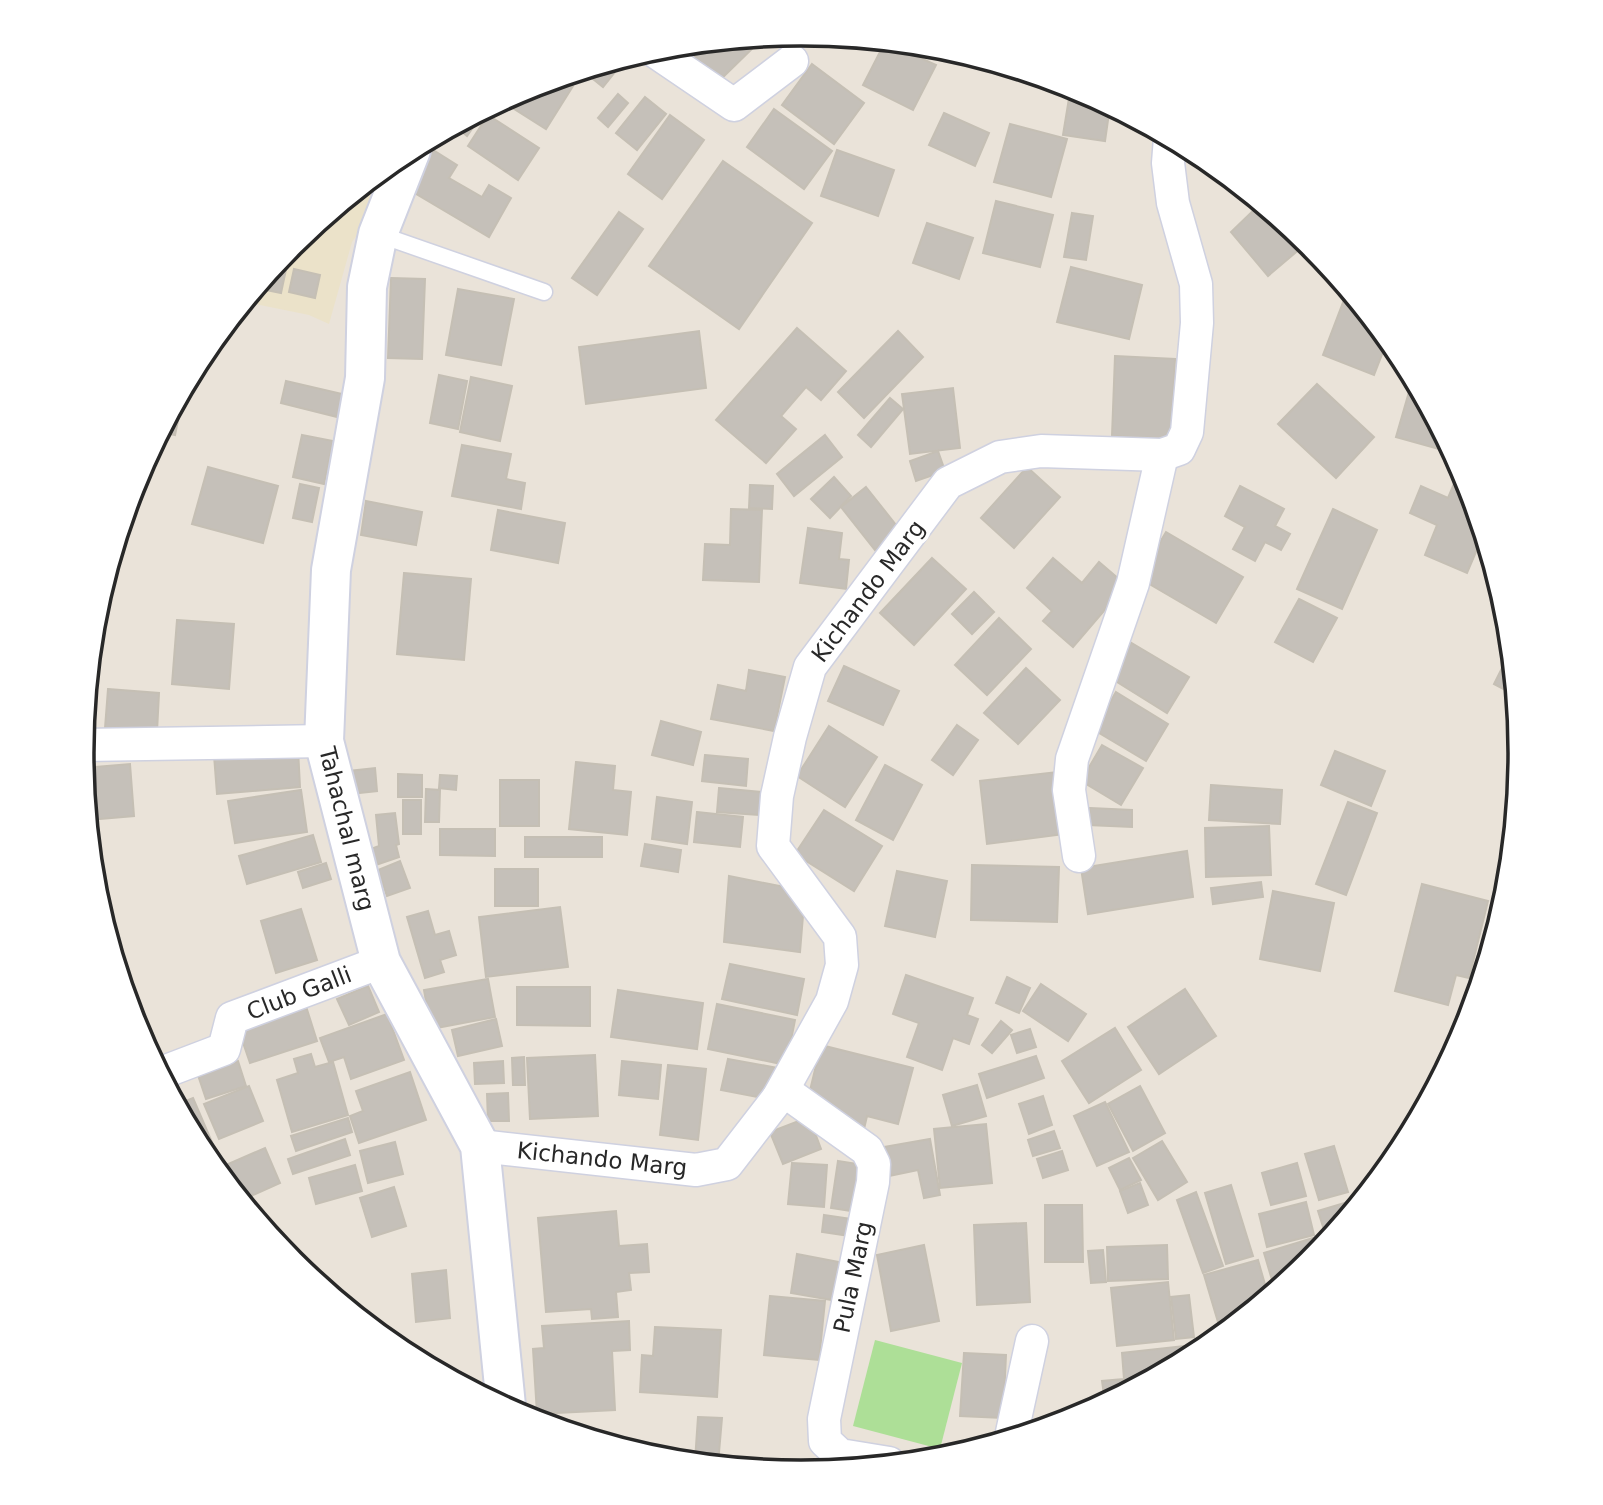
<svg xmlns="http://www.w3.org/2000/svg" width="1603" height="1505" font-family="'DejaVu Sans',sans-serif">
  <rect width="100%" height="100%" fill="#eae3d9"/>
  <polygon fill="#ebe2c9" points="402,155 381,201 352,242 329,324 309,315 245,302 293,244"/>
  <polygon fill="#addf97" points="875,1340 962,1363 940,1449 853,1426"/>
  <g fill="#c5c0b9" stroke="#c5bfb4" stroke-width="2">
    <polygon points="764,37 719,81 686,47 690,44"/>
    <polygon points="885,42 936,65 913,110 863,85"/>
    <polygon points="627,57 603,87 583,71"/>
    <polygon points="812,64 864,103 834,144 782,105"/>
    <polygon points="561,78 573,86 546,129 508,105 515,94 527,88"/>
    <polygon points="1071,86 1110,106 1105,141 1063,135"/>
    <polygon points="618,94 628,103 608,127 598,118"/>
    <polygon points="645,97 666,114 637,150 616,133"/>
    <polygon points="774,109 832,151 804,189 747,147"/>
    <polygon points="485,110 467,136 455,126"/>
    <polygon points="944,113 989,133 975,166 929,145"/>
    <polygon points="488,115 539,148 518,180 468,146"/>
    <polygon points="670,115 704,140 662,199 628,174"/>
    <polygon points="1010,124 1067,139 1051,197 994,182"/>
    <polygon points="430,148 457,165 449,178 482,197 489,185 511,198 489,237 406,188"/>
    <polygon points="837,150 894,170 878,216 821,196"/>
    <polygon points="723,161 812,223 739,329 649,266"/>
    <polygon points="996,201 1053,215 1040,267 983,253"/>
    <polygon points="1261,203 1308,242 1268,276 1231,232"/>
    <polygon points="619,212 643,229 597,295 572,278"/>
    <polygon points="1072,213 1093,216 1086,260 1064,257"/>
    <polygon points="927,223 973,238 959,279 913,263"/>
    <polygon points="291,246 281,293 257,288"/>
    <polygon points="1071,267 1142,285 1129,339 1057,322"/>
    <polygon points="294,269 320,275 315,298 289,292"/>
    <polygon points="391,278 425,279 422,359 388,358"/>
    <polygon points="458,289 514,299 501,365 446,355"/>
    <polygon points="1347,292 1351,293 1388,339 1374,375 1323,355"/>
    <polygon points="797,328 846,371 821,400 806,387 781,416 796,429 766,463 716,420"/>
    <polygon points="699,331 706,388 586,404 579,347"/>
    <polygon points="898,331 923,357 864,418 838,392"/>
    <polygon points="1115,356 1175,359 1171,439 1112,436"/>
    <polygon points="439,375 467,381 458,429 430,423"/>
    <polygon points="471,377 512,386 500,441 460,432"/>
    <polygon points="1413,378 1453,453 1396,437"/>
    <polygon points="286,381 342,394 337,417 281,403"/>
    <polygon points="1317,384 1374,437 1336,478 1278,424"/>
    <polygon points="185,387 175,435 161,432"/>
    <polygon points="953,388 960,448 910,454 902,394"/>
    <polygon points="890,398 903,409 871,447 858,435"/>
    <polygon points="302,435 333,441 324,484 293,477"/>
    <polygon points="825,435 842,457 794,496 777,474"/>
    <polygon points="462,445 511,454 506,479 525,483 521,509 452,496"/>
    <polygon points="938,451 945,471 916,481 910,461"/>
    <polygon points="208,467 278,486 263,543 192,524"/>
    <polygon points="1027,467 1060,497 1014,548 981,518"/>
    <polygon points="1461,467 1466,478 1486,542 1481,540 1467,573 1425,555 1437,525 1410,513 1421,486 1448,498"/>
    <polygon points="834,477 851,496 830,518 811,499"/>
    <polygon points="300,484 319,488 312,522 293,518"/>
    <polygon points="750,485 773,486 772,509 749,508"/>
    <polygon points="1240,486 1284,509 1275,526 1290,534 1281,550 1265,542 1255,561 1233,549 1245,527 1225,516"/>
    <polygon points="866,487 900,530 875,550 841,507"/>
    <polygon points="366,501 422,512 416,545 361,535"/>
    <polygon points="731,509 762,510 759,582 703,580 705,544 730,545"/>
    <polygon points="1333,509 1377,530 1342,609 1297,589"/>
    <polygon points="498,510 565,523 558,563 491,550"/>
    <polygon points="808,528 842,533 839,559 849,560 846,589 800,583"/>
    <polygon points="1166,532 1243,577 1216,623 1139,578"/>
    <polygon points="932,558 966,589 914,645 880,613"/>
    <polygon points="1053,558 1082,583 1099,562 1126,585 1073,647 1043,621 1052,611 1027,588"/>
    <polygon points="404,573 471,579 464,660 397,654"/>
    <polygon points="974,592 994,612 972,634 952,614"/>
    <polygon points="100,598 102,598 100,620 95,620"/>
    <polygon points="1299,599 1337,618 1313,662 1275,642"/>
    <polygon points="999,618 1031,649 987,695 955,665"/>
    <polygon points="177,620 234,624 229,689 172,684"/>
    <polygon points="1130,642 1189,677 1167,713 1109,677"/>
    <polygon points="1511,650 1515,695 1494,684"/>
    <polygon points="844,666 899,691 883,725 828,701"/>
    <polygon points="1026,668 1060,700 1018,744 984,713"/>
    <polygon points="749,670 785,677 774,731 711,719 718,685 746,691"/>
    <polygon points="108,689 159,693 157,732 105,728"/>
    <polygon points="1116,692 1168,724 1146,761 1094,730"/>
    <polygon points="661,721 701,732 693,765 652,755"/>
    <polygon points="957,725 978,740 953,775 932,760"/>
    <polygon points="829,726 877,757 845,807 797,776"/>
    <polygon points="1102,745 1143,768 1121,805 1081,781"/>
    <polygon points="298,749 300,787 217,794 214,755"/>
    <polygon points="1335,751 1385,771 1371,806 1321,785"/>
    <polygon points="705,755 748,759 746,786 702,781"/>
    <polygon points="576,762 615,766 613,790 631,792 627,835 569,829"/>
    <polygon points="130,764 134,816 89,820 84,768"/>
    <polygon points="885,765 922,785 893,840 856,820"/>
    <polygon points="375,768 377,791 351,794 349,771"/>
    <polygon points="1057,772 1065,834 987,844 980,781"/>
    <polygon points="398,774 422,775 422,797 398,797"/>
    <polygon points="440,775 457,776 456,790 439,788"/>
    <rect x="500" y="780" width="39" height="46"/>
    <polygon points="1211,785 1282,790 1280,824 1209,820"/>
    <polygon points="719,788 761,792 759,815 717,812"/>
    <polygon points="426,789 440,790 439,822 425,822"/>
    <polygon points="301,790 307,832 235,843 228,801"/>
    <polygon points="657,797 692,802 687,844 652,839"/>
    <rect x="403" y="800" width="18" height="34"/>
    <polygon points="1348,802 1377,813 1346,895 1316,884"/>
    <polygon points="1090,808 1132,810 1132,827 1088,825"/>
    <polygon points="824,810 882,846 854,891 795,854"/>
    <polygon points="697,812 743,817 740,847 694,842"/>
    <polygon points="395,813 399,844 396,845 399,857 373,866 368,850 379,846 376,815"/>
    <polygon points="1269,826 1271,875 1206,877 1205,828"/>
    <polygon points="440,829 495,829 495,856 440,855"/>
    <polygon points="313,835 321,862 247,884 239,856"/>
    <rect x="525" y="837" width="77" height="20"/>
    <polygon points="645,844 681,850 678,872 641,866"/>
    <polygon points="1187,851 1193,897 1088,914 1081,868"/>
    <polygon points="400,861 410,888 387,896 378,870"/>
    <polygon points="326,863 331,879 303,888 298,872"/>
    <polygon points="972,865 1059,867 1057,922 971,920"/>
    <rect x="495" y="869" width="43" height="37"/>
    <polygon points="897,871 947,881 935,937 885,926"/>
    <polygon points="729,876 805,891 800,952 724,942"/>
    <polygon points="1261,882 1263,897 1213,904 1211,888"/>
    <polygon points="1422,884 1488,901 1469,978 1456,975 1448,1005 1395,991"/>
    <polygon points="1273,891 1334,903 1320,971 1260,959"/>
    <polygon points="1503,905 1480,982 1478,981"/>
    <polygon points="560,907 568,967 486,977 479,917"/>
    <polygon points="301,909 317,960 276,973 261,921"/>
    <polygon points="428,911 435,935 449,931 456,955 440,960 444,972 425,978 407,917"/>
    <polygon points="730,964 804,979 797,1015 722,999"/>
    <polygon points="906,975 973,998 967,1015 978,1019 969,1044 953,1038 942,1070 907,1057 919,1023 893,1014"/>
    <polygon points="1007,977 1030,988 1019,1013 996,1003"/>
    <polygon points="488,979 495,1017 431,1029 424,990"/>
    <polygon points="1041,984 1086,1014 1068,1041 1023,1011"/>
    <polygon points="368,986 379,1012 349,1025 337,999"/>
    <polygon points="517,987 590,987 590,1026 517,1025"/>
    <polygon points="1185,989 1216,1036 1159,1074 1128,1027"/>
    <polygon points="618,990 703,1003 697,1049 611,1037"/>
    <polygon points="304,1000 317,1041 250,1063 236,1022"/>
    <polygon points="717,1004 795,1020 786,1065 708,1049"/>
    <polygon points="387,1014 404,1060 351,1079 344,1057 329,1062 320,1038"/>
    <polygon points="496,1019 502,1046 458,1056 452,1030"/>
    <polygon points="1001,1021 1012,1030 992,1053 982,1045"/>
    <polygon points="1115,1028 1141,1070 1089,1103 1062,1061"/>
    <polygon points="1030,1029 1036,1047 1017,1053 1011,1035"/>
    <polygon points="821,1045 913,1068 898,1124 867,1116 864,1129 807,1103"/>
    <polygon points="311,1054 315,1067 333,1062 348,1115 292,1132 277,1080 298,1073 294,1059"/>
    <polygon points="595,1055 598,1116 530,1119 527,1058"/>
    <polygon points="1036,1056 1044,1078 987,1098 979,1074"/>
    <polygon points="524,1057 525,1085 513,1085 512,1058"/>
    <polygon points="728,1059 778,1068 773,1100 721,1090"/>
    <polygon points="238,1061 246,1086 206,1099 198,1075"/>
    <polygon points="503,1061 504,1083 475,1084 474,1063"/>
    <polygon points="622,1061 661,1065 658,1099 619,1095"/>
    <polygon points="668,1065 706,1069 698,1140 660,1135"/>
    <polygon points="410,1072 426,1120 359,1143 350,1116 363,1111 356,1091"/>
    <polygon points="977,1085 986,1116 952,1126 943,1095"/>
    <polygon points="249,1086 263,1121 219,1139 204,1104"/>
    <polygon points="1140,1086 1165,1133 1133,1151 1108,1104"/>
    <polygon points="508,1093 509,1121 488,1121 487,1094"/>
    <polygon points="1043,1096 1052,1125 1029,1134 1019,1104"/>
    <polygon points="193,1098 214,1147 203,1151 178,1104"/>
    <polygon points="1105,1102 1129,1152 1097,1166 1074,1116"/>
    <polygon points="809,1117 821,1149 783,1164 770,1132"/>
    <polygon points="348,1118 352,1132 296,1151 291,1136"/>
    <polygon points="986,1124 992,1183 940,1188 934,1129"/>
    <polygon points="1054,1131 1060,1148 1033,1156 1028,1140"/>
    <polygon points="345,1139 350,1155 293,1174 288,1159"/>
    <polygon points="930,1139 940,1195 924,1198 918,1170 884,1177 878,1148"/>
    <polygon points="1162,1141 1187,1182 1158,1200 1133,1158"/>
    <polygon points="395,1142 403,1174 368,1183 360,1151"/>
    <polygon points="1334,1146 1348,1192 1319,1200 1305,1154"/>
    <polygon points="265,1148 280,1183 242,1200 217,1169"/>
    <polygon points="1062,1151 1068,1170 1043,1178 1037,1159"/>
    <polygon points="1129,1158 1141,1180 1120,1190 1109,1168"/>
    <polygon points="838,1161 864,1165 858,1212 831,1208"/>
    <polygon points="792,1163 827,1165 824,1207 788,1204"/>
    <polygon points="1297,1163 1306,1196 1271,1205 1262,1173"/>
    <polygon points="355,1165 362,1191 316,1204 309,1178"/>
    <polygon points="1140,1183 1148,1205 1128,1213 1120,1191"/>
    <polygon points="1231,1185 1253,1256 1226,1264 1205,1193"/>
    <polygon points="394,1187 406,1226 372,1237 360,1198"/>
    <polygon points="1196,1192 1223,1266 1203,1273 1177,1200"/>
    <polygon points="1351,1201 1353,1208 1336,1230 1325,1233 1318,1211"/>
    <polygon points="1306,1202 1314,1235 1267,1247 1259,1214"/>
    <polygon points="1045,1205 1082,1205 1083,1262 1045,1262"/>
    <polygon points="616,1211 619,1246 647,1244 649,1272 629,1273 631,1290 616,1292 618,1317 592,1319 591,1309 546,1312 538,1218"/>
    <polygon points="824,1215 852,1219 850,1236 822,1232"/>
    <polygon points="1026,1223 1030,1302 977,1305 974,1225"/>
    <polygon points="1313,1238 1318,1252 1310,1261 1275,1290 1264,1253"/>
    <polygon points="924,1245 939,1321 891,1331 877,1255"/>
    <polygon points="1167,1245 1168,1279 1108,1281 1107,1247"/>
    <polygon points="1103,1250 1106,1282 1091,1283 1088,1251"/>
    <polygon points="797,1254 839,1262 832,1300 791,1293"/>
    <polygon points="1258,1260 1268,1295 1245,1315 1218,1322 1204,1275"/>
    <polygon points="446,1270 450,1318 416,1322 412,1274"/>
    <polygon points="1168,1282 1174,1340 1117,1346 1111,1288"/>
    <polygon points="1189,1295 1194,1337 1176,1339 1171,1297"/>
    <polygon points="770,1296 825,1301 819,1360 764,1355"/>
    <polygon points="629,1321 630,1350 612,1351 615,1410 537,1414 533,1349 544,1348 542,1326"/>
    <polygon points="655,1327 721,1330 717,1397 640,1392 642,1355 653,1356"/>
    <polygon points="1221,1328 1222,1333 1209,1344 1205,1333"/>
    <polygon points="1184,1346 1186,1359 1105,1402 1102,1381 1124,1379 1122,1353"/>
    <polygon points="964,1353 1006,1355 1003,1418 960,1416"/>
    <polygon points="698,1417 722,1418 718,1464 695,1461"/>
  </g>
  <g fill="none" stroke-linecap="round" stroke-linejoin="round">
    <g stroke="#cfd1e0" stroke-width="19">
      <polyline id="lane" points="378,234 544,292"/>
    </g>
    <g stroke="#cfd1e0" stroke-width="35">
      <g id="street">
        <polyline points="653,50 734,105 792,61"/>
        <polyline points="83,745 324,741"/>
        <polyline points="1079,856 1069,790 1072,759 1133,583 1162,455"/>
        <polyline points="161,1073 224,1049 232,1018 381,962"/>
        <polyline points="778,1098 790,1095 867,1150 874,1164 873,1182 824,1419 825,1441 840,1455 889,1463"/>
        <polyline points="480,1146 696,1170 727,1164 778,1098 832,1001 842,965 840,937 773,846 777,796 790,737 810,667 948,483 1000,457 1041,451 1162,455 1179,449 1187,432 1197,323 1196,284 1173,203 1168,163 1170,138"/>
        <polyline points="1011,1437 1032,1341"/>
      </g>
    </g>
    <g stroke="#cfd1e0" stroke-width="42">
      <polyline id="secondary" points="411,150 378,234 367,287 365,378 331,570 324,741 381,962 480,1146 506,1406"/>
    </g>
    <use href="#lane" stroke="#fff" stroke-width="16"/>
    <use href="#street" stroke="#fff" stroke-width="32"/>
    <use href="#secondary" stroke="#fff" stroke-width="38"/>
  </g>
  <g text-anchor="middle" stroke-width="7" stroke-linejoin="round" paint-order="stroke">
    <g font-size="23" fill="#282828" stroke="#fff">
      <text transform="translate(868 591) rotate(-53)" y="8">Kichando Marg</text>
      <text transform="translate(347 829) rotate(76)" y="8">Tahachal marg</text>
      <text transform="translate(299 993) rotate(-21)" y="8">Club Galli</text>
      <text transform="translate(602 1159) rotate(6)" y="8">Kichando Marg</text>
      <text transform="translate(853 1277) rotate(-78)" y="8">Pula Marg</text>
    </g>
  </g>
  <path d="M0 0H1603V1505H0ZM94 753a707 707 0 1 1 1414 0a707 707 0 1 1-1414 0Z" fill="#fff" fill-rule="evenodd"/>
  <path fill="none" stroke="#282828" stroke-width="3.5" d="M94 753a707 707 0 1 1 1414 0a707 707 0 1 1-1414 0Z"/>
</svg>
